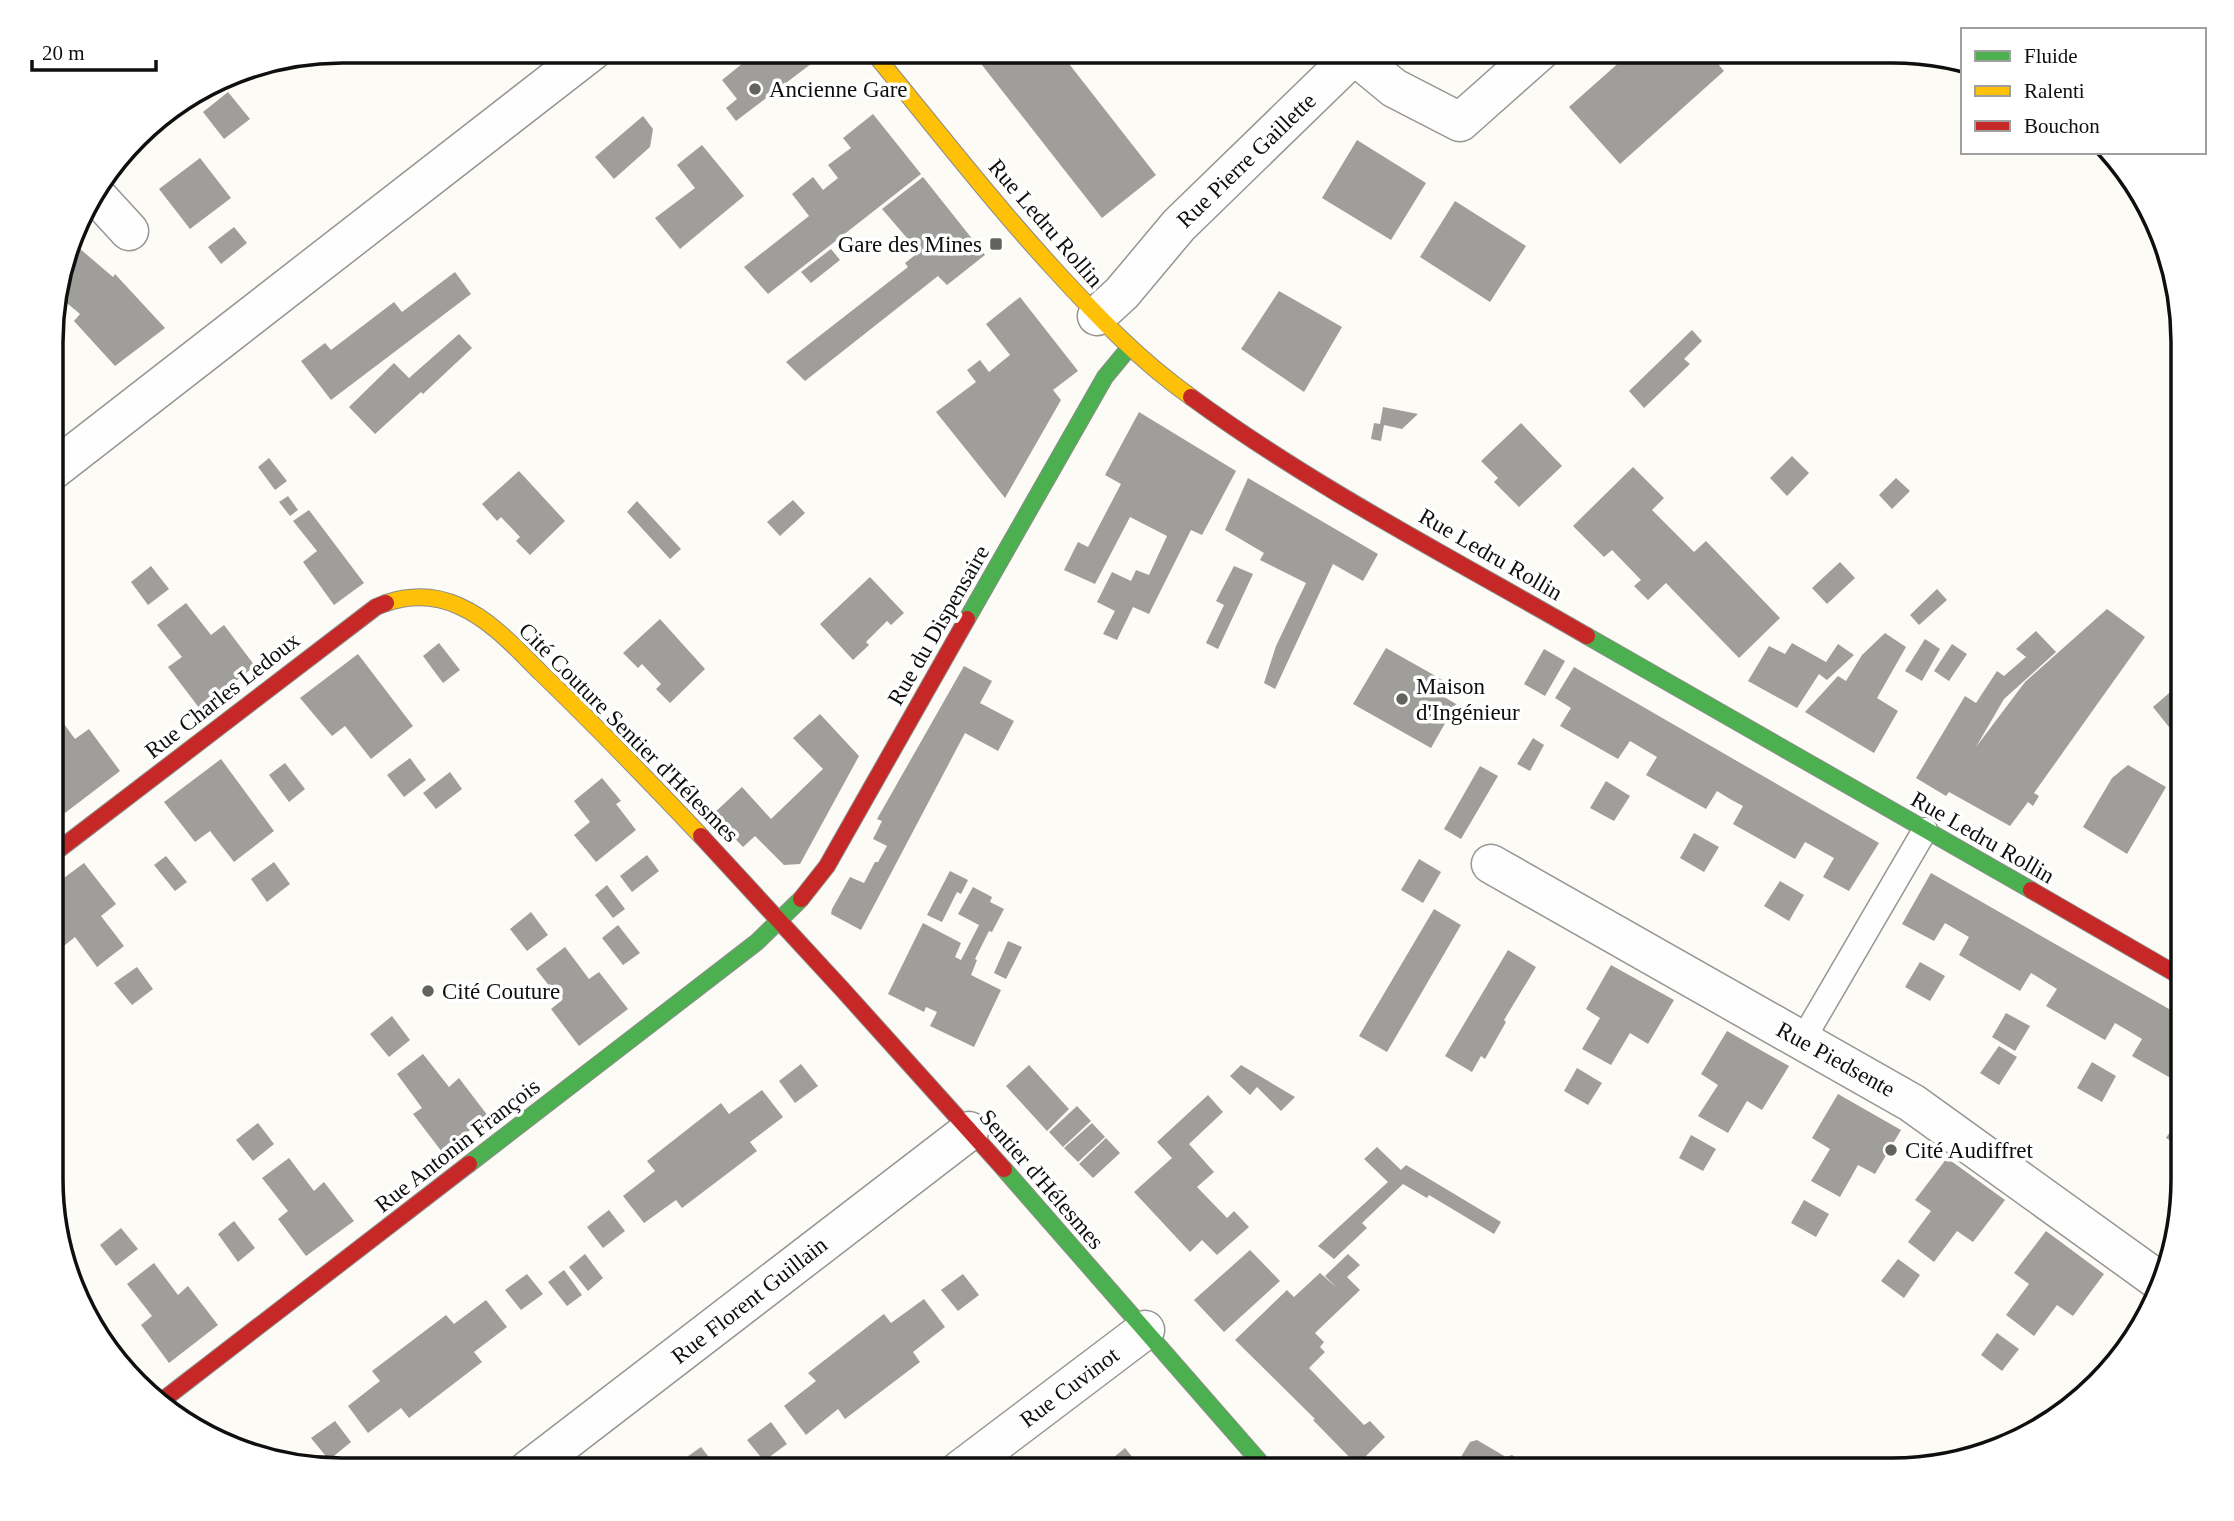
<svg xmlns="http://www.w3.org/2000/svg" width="2234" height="1521" font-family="Georgia,serif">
  <rect width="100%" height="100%" fill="#fcfbf5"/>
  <g fill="#a09e9a">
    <polygon points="758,51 822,51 824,54 736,121 726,108 737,99 722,80"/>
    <polygon points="971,51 1059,51 1156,175 1102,218"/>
    <polygon points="1632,51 1707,51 1724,71 1620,164 1569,107"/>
    <polygon points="228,92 250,119 224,139 203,112"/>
    <polygon points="873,114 921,174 768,294 744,267 809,216 792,194 813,177 823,190 838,178 828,165 851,148 843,138"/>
    <polygon points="643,116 653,129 650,147 614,179 595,157"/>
    <polygon points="1357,140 1426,183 1391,240 1322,198"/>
    <polygon points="702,145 744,196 680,249 655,218 695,188 677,165"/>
    <polygon points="200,158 231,198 190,229 159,189"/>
    <polygon points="923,177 985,255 947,285 938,276 805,381 786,362 908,267 905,263 919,252 882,209"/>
    <polygon points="1455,201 1526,246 1490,302 1420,257"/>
    <polygon points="234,227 247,243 221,264 208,247"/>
    <polygon points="72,242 113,277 115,274 165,328 115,366 74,321 80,314 56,294"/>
    <polygon points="831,249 840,260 811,283 801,272"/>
    <polygon points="455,272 471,294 331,400 301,361 325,343 331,350 394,302 402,312"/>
    <polygon points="1279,291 1342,327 1304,392 1241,349"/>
    <polygon points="1020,297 1078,371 1053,390 1061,400 1005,498 936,412 976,382 967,370 980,360 989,372 1010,355 986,324"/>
    <polygon points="1692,330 1702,341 1684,359 1690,364 1644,408 1629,391"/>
    <polygon points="459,334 472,348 423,394 421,392 375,434 349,407 394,363 409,378"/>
    <polygon points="1383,407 1418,414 1402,429 1384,425 1381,441 1371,439 1374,423 1380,424"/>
    <polygon points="1139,412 1236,471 1202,535 1191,530 1149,614 1133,607 1117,640 1103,634 1115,611 1097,602 1112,572 1131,581 1136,570 1149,575 1167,536 1130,517 1095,584 1064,570 1078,542 1088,547 1121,484 1105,475"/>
    <polygon points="1521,423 1562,466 1519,507 1494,482 1498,478 1481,461"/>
    <polygon points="1792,456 1809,473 1787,496 1770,478"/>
    <polygon points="269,458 287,481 275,490 258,467"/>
    <polygon points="1633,467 1664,498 1652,510 1694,552 1706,541 1780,618 1739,658 1666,583 1648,600 1634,586 1641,580 1612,550 1604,557 1573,526"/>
    <polygon points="519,471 565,521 530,555 516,541 520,537 501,517 497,521 482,504"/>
    <polygon points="1248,478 1378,554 1363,581 1333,564 1275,689 1264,683 1276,646 1306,583 1260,560 1264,553 1225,530"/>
    <polygon points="1896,478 1910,491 1892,509 1879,495"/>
    <polygon points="288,496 298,510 290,516 279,502"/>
    <polygon points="793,500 805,513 780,536 767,522"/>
    <polygon points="637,501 681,549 670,559 627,512"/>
    <polygon points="309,510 364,583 334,605 303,562 317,551 293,521"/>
    <polygon points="1840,562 1855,578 1827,604 1812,588"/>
    <polygon points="151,566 169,589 148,605 131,582"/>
    <polygon points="1234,566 1253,574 1218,649 1206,643 1224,605 1216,601"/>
    <polygon points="870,577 904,613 891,625 887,621 866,642 869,645 853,660 820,624"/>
    <polygon points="1937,589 1947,600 1919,625 1910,615"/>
    <polygon points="186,603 211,635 224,625 255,666 200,709 168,667 182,657 157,625"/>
    <polygon points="2107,609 2145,637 2034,793 2039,796 2033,806 2028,802 2010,826 1949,792 1946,796 1916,778 1965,696 1976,703 1997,671 2004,676 2026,657 2016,649 2036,631 2056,652 2004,699 1976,747 2025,682"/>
    <polygon points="660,619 705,669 670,703 656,689 661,684 642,664 638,668 623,653"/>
    <polygon points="1885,633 1906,647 1877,698 1898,711 1874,753 1805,712 1838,676 1846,681 1862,655"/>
    <polygon points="1925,639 1940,649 1922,681 1905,671"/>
    <polygon points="439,643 460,670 443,683 423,656"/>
    <polygon points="1792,643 1826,662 1838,644 1854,655 1827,680 1819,674 1797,708 1748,681 1769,646 1785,654"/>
    <polygon points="1952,644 1967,654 1949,681 1934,671"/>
    <polygon points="1386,648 1448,683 1441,695 1456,704 1431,748 1353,704"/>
    <polygon points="1544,649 1565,661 1545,696 1524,684"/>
    <polygon points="358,654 413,726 371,759 345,726 332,736 300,698"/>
    <polygon points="964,666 992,681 980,703 1014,721 998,751 965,733 861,930 831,914 832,909 850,877 864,883 875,862 878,862 887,846 873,839 882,821 877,819"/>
    <polygon points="1574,667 1879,843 1849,891 1823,877 1834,858 1816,848 1805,842 1795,859 1733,824 1743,806 1730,799 1717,791 1706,809 1646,775 1657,757 1630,741 1618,759 1560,726 1571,708 1555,698"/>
    <polygon points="2183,681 2183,714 2169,727 2153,707"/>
    <polygon points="53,709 75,739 89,729 120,771 65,813 53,796"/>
    <polygon points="820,714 859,756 800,864 784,865 755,836 743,847 712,815 742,787 771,819 823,769 793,738"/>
    <polygon points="1533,738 1544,745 1530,771 1517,764"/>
    <polygon points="410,758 426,780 404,797 387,775"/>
    <polygon points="221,759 274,831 234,862 210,831 195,842 164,802"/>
    <polygon points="285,763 305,789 289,802 269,775"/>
    <polygon points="2128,765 2166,787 2127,854 2083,827 2112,778"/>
    <polygon points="1480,766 1498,776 1461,839 1444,829"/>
    <polygon points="450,772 462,789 436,809 423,793"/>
    <polygon points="602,778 621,801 616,804 636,830 596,862 574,835 590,822 574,801"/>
    <polygon points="1606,781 1630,796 1614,821 1590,808"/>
    <polygon points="1694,833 1719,847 1704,872 1680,858"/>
    <polygon points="647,855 659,871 632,892 620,876"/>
    <polygon points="166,856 187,882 175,891 154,865"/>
    <polygon points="1419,859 1441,872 1423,903 1401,890"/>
    <polygon points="274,862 290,884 267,902 251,879"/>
    <polygon points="84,863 116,904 101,916 124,946 97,967 75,937 60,949 53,940 53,886"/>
    <polygon points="950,871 968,880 961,894 957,892 942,922 927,915"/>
    <polygon points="1931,873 2183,1017 2183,1085 2132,1056 2142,1039 2127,1030 2115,1023 2105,1040 2046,1006 2057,989 2031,973 2020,991 1959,955 1969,937 1945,923 1934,941 1902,924"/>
    <polygon points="1780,881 1804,895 1789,921 1764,906"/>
    <polygon points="607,885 625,909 613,918 595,895"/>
    <polygon points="973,887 992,897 990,902 1004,909 992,932 989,931 975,959 977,960 971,975 1001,990 974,1047 930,1026 937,1012 926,1007 924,1012 888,994 923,923 961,943 955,957 961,960 979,925 958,914"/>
    <polygon points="1434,909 1461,925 1387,1052 1359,1036"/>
    <polygon points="531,912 548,935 527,951 510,929"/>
    <polygon points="618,925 640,953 623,965 602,938"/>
    <polygon points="1008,941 1022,947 1006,979 994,973"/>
    <polygon points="565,947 589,979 599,972 628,1009 579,1046 551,1009 561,1001 536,969"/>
    <polygon points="1508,950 1536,967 1504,1020 1506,1022 1485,1059 1481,1056 1472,1072 1445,1056"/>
    <polygon points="1920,962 1945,976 1930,1001 1905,987"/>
    <polygon points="1611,965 1674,1000 1648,1044 1630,1033 1611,1065 1582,1049 1600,1018 1586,1009"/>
    <polygon points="137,967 153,989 132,1005 114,983"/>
    <polygon points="2006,1013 2030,1026 2015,1051 1992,1037"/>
    <polygon points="392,1016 410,1040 389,1057 370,1034"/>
    <polygon points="1727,1031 1789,1066 1762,1110 1747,1101 1728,1133 1698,1116 1718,1085 1701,1074"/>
    <polygon points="1999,1046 2017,1057 1999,1085 1980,1073"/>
    <polygon points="423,1054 449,1087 459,1078 488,1116 442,1152 413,1114 422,1108 397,1074"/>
    <polygon points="2092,1062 2116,1076 2102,1102 2077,1088"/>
    <polygon points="801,1064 818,1086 795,1103 779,1081"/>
    <polygon points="1029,1065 1069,1109 1047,1131 1006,1086"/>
    <polygon points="1241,1065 1295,1097 1281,1111 1257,1087 1250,1095 1230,1076"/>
    <polygon points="1577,1068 1602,1083 1588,1105 1564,1091"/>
    <polygon points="762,1090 783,1117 750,1142 757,1151 682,1208 676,1200 644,1223 623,1196 655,1171 647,1161 721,1103 729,1114"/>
    <polygon points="1838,1094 1901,1130 1875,1174 1858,1165 1840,1197 1811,1181 1830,1149 1812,1138"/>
    <polygon points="1208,1095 1223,1112 1189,1144 1214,1172 1197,1187 1227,1218 1234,1211 1249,1227 1217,1255 1202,1240 1190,1252 1134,1192 1172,1158 1157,1142"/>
    <polygon points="1077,1106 1091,1121 1063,1147 1049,1132"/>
    <polygon points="2181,1115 2183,1116 2183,1148 2166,1138"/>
    <polygon points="258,1123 274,1144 253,1161 236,1140"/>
    <polygon points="1092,1123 1105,1137 1078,1162 1064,1148"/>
    <polygon points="1691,1135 1716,1149 1703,1171 1679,1158"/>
    <polygon points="1106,1138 1120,1153 1093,1178 1079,1164"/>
    <polygon points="1377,1147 1401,1170 1406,1165 1501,1222 1494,1234 1429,1195 1427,1198 1403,1184 1362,1223 1367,1228 1334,1259 1318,1246 1388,1182 1364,1159"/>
    <polygon points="289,1158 314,1191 324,1182 354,1221 306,1256 278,1219 288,1211 262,1178"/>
    <polygon points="1947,1158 2005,1200 1973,1242 1957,1231 1934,1262 1908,1242 1931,1211 1915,1200"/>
    <polygon points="1804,1200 1829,1214 1816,1237 1791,1223"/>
    <polygon points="609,1210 625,1231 603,1248 587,1227"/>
    <polygon points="234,1221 255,1248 238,1262 218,1234"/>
    <polygon points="121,1228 138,1249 116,1266 100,1245"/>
    <polygon points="2046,1231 2104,1274 2073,1316 2057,1305 2034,1336 2006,1315 2029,1284 2014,1273"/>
    <polygon points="1250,1250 1280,1281 1224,1332 1194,1300"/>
    <polygon points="585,1254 603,1278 588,1291 569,1267"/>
    <polygon points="1348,1254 1360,1265 1347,1277 1360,1290 1315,1333 1324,1342 1320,1347 1325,1352 1309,1368 1364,1425 1370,1421 1385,1437 1357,1465 1313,1420 1315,1419 1235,1340 1287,1290 1294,1297 1320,1273 1337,1288 1325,1276"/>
    <polygon points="1898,1259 1920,1275 1904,1298 1881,1281"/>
    <polygon points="154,1263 178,1295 188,1286 218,1325 169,1363 141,1325 152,1316 127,1284"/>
    <polygon points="564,1270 582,1295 567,1306 548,1282"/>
    <polygon points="527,1274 543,1294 521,1310 505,1290"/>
    <polygon points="963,1274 979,1295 958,1311 941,1290"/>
    <polygon points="924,1299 945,1327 913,1352 920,1362 845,1419 838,1409 806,1435 784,1406 816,1381 808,1373 884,1314 891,1323"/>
    <polygon points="486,1300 507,1327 474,1352 482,1362 409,1418 401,1408 368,1433 348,1406 380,1381 372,1371 446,1315 454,1324"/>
    <polygon points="2146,1305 2149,1307 2123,1356 2114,1349"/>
    <polygon points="1997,1333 2019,1349 2002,1371 1981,1355"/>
    <polygon points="335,1421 351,1442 329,1460 311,1438"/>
    <polygon points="771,1422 787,1444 764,1461 747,1440"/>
    <polygon points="1477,1440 1506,1457 1512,1455 1525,1463 1526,1470 1453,1470 1470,1442"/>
    <polygon points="267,1447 277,1460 255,1456"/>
    <polygon points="701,1447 719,1470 693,1470 684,1459"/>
    <polygon points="1125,1448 1143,1470 1123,1470 1113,1458"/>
  </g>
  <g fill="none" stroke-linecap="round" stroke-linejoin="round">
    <g stroke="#969593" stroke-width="27">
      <polyline id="lane" points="1802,1041 1925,830"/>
    </g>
    <g stroke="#969593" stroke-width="41">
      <g id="street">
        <polyline points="95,194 129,231"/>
        <polyline points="1097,316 1122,293 1179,225 1354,55 1394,88 1460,122 1540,51"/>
        <polyline points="53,470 592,51"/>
        <polyline points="1491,864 1912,1103 2162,1283"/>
        <polyline points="528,1470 969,1131"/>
        <polyline points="960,1470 1145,1330"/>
      </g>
    </g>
    <g stroke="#8c8c89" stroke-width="18">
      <g id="fast">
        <polyline points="967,619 1105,377 1129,348"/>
        <polyline points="1587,636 2031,890"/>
        <polyline points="469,1164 757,942 801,899"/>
        <polyline points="1004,1169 1267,1470"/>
      </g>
    </g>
    <g stroke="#8c8c89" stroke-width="18">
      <g id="slow">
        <path d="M872,51C932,124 990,199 1054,269C1097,316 1139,360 1191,397"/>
        <path d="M386,603C410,595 435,595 459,606C491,620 516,648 541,673C596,726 649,781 701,836"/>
      </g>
    </g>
    <g stroke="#8c8c89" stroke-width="18">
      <g id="jam">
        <path d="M1191,397C1315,488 1454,559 1587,636"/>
        <polyline points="701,836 842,989 1004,1169"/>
        <polyline points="53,854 376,607 386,603"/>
        <polyline points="2031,890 2183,978"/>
        <polyline points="801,899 827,866 967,619"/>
        <polyline points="159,1403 469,1164"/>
      </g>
    </g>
    <use href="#lane" stroke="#fffefe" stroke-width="24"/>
    <use href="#street" stroke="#fffefe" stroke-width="38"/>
    <use href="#fast" stroke="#4caf50" stroke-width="16"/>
    <use href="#slow" stroke="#ffc107" stroke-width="16"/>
    <use href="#jam" stroke="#c62828" stroke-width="16"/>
  </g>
  <g fill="#626260" stroke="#fff" stroke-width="2.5">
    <circle cx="755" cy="89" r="7"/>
    <rect x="989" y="237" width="14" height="14" rx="3.5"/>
    <circle cx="1402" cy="699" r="7"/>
    <circle cx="428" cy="991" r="7"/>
    <circle cx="1891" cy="1150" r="7"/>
  </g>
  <g text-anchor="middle" stroke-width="7" stroke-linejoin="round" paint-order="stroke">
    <g font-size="23" fill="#0f0f0f" stroke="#fff" text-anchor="start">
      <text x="769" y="97">Ancienne Gare</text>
      <text x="982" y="252" text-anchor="end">Gare des Mines</text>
      <text x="1416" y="694">Maison<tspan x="1416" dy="26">d'Ingénieur</tspan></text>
      <text x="442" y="999">Cité Couture</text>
      <text x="1905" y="1158">Cité Audiffret</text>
    </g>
    <g font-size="23" fill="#0f0f0f" stroke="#fff">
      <text transform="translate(1246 160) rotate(-44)" y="8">Rue Pierre Gaillette</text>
      <text transform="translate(1046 223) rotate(49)" y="8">Rue Ledru Rollin</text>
      <text transform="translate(1491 554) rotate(30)" y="8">Rue Ledru Rollin</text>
      <text transform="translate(938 625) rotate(-60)" y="8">Rue du Dispensaire</text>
      <text transform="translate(222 695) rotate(-38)" y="8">Rue Charles Ledoux</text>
      <text transform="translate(629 732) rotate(45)" y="8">Cité Couture Sentier d'Hélesmes</text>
      <text transform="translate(1983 837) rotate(30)" y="8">Rue Ledru Rollin</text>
      <text transform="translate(1836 1059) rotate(29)" y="8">Rue Piedsente</text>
      <text transform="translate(457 1145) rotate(-38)" y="8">Rue Antonin François</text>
      <text transform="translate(1042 1179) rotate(49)" y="8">Sentier d'Hélesmes</text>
      <text transform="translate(749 1300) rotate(-38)" y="8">Rue Florent Guillain</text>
      <text transform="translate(1069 1387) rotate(-37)" y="8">Rue Cuvinot</text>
    </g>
  </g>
  <path d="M0 0H2234V1521H0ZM342 63H1892A279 279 0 0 1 2171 342V1179A279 279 0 0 1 1892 1458H342A279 279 0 0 1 63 1179V342A279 279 0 0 1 342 63Z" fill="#fff" fill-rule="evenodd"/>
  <path fill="none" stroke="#0f0f0f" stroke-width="3.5" d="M342 63H1892A279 279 0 0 1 2171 342V1179A279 279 0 0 1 1892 1458H342A279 279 0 0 1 63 1179V342A279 279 0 0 1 342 63Z"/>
  <rect x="1961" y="28" width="245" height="126" fill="#ffffff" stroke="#9f9f9f" stroke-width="2"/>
  <rect x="1975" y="51" width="35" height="10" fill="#4caf50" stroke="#9f9f9f" stroke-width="2"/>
  <text x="2024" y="63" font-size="21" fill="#0f0f0f">Fluide</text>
  <rect x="1975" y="86" width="35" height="10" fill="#ffc107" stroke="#9f9f9f" stroke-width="2"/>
  <text x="2024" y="98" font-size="21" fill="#0f0f0f">Ralenti</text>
  <rect x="1975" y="121" width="35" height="10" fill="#c62828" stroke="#9f9f9f" stroke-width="2"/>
  <text x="2024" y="133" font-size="21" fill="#0f0f0f">Bouchon</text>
  <path d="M32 60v10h124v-10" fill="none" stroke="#0f0f0f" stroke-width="3.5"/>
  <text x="42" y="60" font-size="21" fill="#0f0f0f" stroke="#ffffff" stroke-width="5" paint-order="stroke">20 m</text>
</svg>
